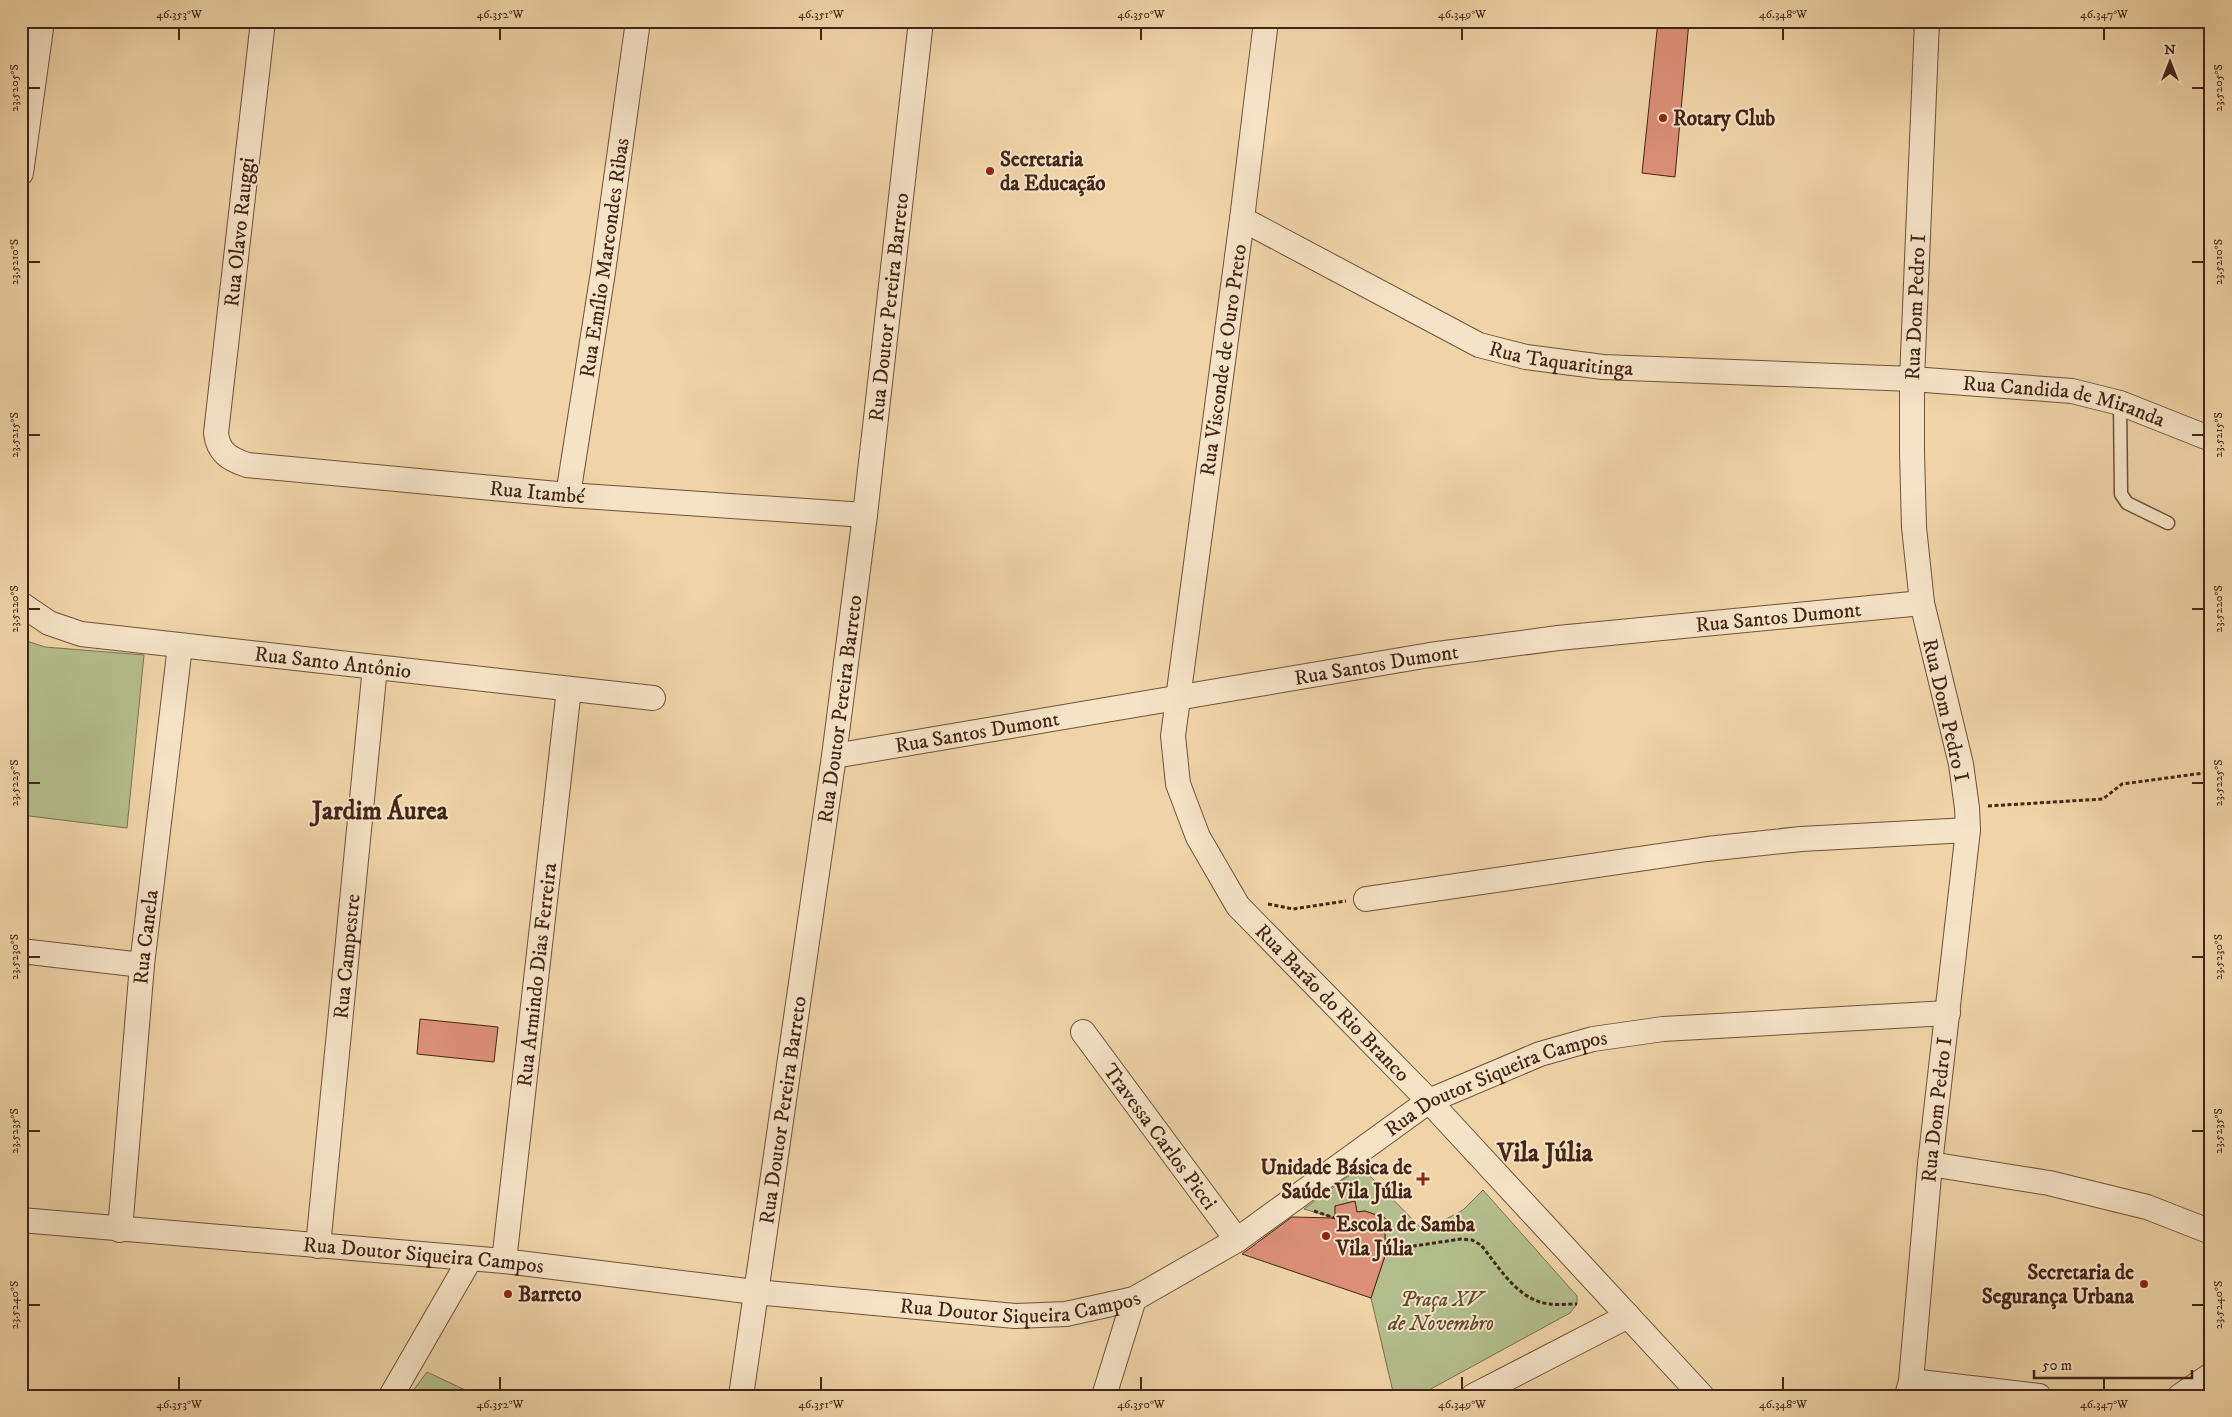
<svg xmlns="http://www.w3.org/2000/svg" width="2232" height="1417" font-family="'IM FELL DW Pica',serif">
  <rect width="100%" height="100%" fill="#f0d4a8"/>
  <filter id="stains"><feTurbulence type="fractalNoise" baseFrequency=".004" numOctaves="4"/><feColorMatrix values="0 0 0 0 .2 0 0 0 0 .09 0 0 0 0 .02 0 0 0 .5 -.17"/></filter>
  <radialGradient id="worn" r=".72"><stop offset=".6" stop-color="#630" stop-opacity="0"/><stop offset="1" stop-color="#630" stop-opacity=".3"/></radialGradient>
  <g fill="#b3be8c" stroke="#7c7152">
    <polygon points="21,639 45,647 144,655 127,828 21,815"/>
    <polygon points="1361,1167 1424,1231 1463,1210 1483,1190 1577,1296 1577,1304 1570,1313 1418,1396 1394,1396 1371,1298 1385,1256 1385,1218 1365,1211 1357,1212 1355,1201 1335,1206 1335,1218 1304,1209"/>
    <polygon points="427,1372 478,1396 409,1396"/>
  </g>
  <g fill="#db8f77" stroke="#442418">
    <polygon points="1658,21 1689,21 1675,177 1642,173"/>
    <polygon points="420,1019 498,1027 494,1062 417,1054"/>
    <polygon points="1355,1201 1357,1212 1365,1211 1385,1218 1385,1256 1371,1298 1242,1254 1292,1217 1335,1218 1335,1206"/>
  </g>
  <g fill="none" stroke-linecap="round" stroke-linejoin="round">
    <g stroke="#6f503c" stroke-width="15">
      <polyline id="lane" points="2120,403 2121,494 2127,503 2168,523"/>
    </g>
    <g stroke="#6f503c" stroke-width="26">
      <g id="street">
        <path id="s1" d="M263,21L216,433C218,452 229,459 247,465L568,495L865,515"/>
        <path id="s2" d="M1266,21L1242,219L1173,736L1178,784L1198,837L1238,906L1429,1101L1702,1396"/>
        <polyline points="21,173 42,21"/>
        <path id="s3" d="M1242,219L1479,345L1526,357L1603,367L1912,379L2072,391L2120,403L2211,439"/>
        <path id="s4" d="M568,495L603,272L638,21"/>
        <path id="s5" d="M21,604L49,623L81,634L653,698"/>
        <path id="s6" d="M834,756L1430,655L1558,638L1922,603"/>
        <polyline points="1366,899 1707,849 1801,839 1968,830"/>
        <polyline points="21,951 142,965"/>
        <path id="s7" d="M1083,1032L1237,1240"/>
        <polyline points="1930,1164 2049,1183 2147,1207 2211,1232"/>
        <path id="s8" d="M21,1220L504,1261L755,1292L1015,1316L1066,1314L1134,1299L1237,1240L1429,1101L1540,1054L1593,1039L1663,1029L1948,1013"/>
        <path id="s9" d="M120,1230L142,965L180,646"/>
        <path id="s10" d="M318,1246L375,667"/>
        <path id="s11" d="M504,1261L569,689"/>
        <polyline points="1911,1381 2039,1396"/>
        <polyline points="391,1396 470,1259"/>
        <path id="s12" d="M741,1396L834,756L865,515L921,21"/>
        <polyline points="1104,1396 1134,1299"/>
        <polyline points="1473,1396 1628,1316"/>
        <path id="s13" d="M1907,1396L1911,1381L1930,1164L1968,830L1967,808L1961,764L1922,603L1914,527L1912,452V379L1927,21"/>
        <polyline points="2180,1396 2211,1375"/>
      </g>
    </g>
    <g stroke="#442418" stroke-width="3" stroke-dasharray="4 2.5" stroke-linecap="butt">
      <polyline points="1988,806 2103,799 2122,784 2211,772"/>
      <polyline points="1268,904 1293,909 1346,901"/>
      <polyline points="1314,1211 1335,1218"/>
      <path d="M1387,1250L1461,1239L1472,1240L1481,1245C1499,1267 1518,1301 1550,1304C1558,1305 1568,1304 1577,1304"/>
    </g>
    <use href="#lane" stroke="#f5e3c6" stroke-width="12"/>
    <use href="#street" stroke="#f5e3c6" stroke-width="24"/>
  </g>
  <path fill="none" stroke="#442418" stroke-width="2" d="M179,28V40M500,28V40M821,28V40M1141,28V40M1462,28V40M1783,28V40M2104,28V40M28,88H40M2192,88H2204M28,262H40M2192,262H2204M28,435H40M2192,435H2204M28,609H40M2192,609H2204M28,783H40M2192,783H2204M28,957H40M2192,957H2204M28,1131H40M2192,1131H2204M28,1305H40M2192,1305H2204M179,1377V1390M500,1377V1390M821,1377V1390M1141,1377V1390M1462,1377V1390M1783,1377V1390M2104,1377V1390"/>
  <g fill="#8f2418" stroke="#f5e3c6" stroke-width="2">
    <circle cx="1663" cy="118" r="5"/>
    <circle cx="990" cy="171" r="5"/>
    <path d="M1420.5 1171.5h5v5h5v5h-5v5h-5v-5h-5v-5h5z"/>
    <circle cx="1326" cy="1236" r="5"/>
    <circle cx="2144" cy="1284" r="5"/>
    <circle cx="508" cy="1294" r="5"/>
  </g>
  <g text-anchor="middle" stroke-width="4" stroke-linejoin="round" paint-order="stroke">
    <g font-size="21" font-weight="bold" fill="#442418" stroke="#f5e3c6" text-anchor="start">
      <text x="1673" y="125">Rotary Club</text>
      <text x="1000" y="166">Secretaria<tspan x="1000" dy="24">da Educação</tspan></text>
      <text x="1412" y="1174" text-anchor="end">Unidade Básica de<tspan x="1412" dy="24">Saúde Vila Júlia</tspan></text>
      <text x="1336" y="1231">Escola de Samba<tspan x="1336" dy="24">Vila Júlia</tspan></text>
      <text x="2134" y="1279" text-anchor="end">Secretaria de<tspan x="2134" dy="24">Segurança Urbana</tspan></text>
      <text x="518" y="1301">Barreto</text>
    </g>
    <g font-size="21" fill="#442418" stroke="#f5e3c6">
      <text transform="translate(239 232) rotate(-84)" y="7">Rua Olavo Rauggi</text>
      <text dy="7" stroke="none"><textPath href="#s4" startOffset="240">Rua Emílio Marcondes Ribas</textPath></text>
      <text dy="7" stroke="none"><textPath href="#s12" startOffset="1099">Rua Doutor Pereira Barreto</textPath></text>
      <text dy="7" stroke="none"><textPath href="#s13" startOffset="1098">Rua Dom Pedro I</textPath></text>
      <text dy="7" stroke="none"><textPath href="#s3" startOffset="352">Rua Taquaritinga</textPath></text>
      <text transform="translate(1223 360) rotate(-82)" y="7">Rua Visconde de Ouro Preto</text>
      <text dy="7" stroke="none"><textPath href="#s3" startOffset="858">Rua Candida de Miranda</textPath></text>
      <text dy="7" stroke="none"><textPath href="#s1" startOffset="754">Rua Itambé</textPath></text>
      <text dy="7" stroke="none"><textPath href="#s6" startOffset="955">Rua Santos Dumont</textPath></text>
      <text dy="7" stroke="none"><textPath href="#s5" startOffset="321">Rua Santo Antônio</textPath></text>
      <text dy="7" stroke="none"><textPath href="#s6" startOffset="550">Rua Santos Dumont</textPath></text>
      <text dy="7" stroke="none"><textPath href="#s12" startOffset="694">Rua Doutor Pereira Barreto</textPath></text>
      <text transform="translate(1946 710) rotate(77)" y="7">Rua Dom Pedro I</text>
      <text dy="7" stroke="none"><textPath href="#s6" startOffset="145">Rua Santos Dumont</textPath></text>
      <text dy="7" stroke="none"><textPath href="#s9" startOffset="294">Rua Canela</textPath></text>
      <text dy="7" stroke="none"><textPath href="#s10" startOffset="291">Rua Campestre</textPath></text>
      <text dy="7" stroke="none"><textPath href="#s11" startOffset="288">Rua Armindo Dias Ferreira</textPath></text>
      <text dy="7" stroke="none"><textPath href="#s2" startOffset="1041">Rua Barão do Rio Branco</textPath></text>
      <text dy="7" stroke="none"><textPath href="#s8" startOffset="1544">Rua Doutor Siqueira Campos</textPath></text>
      <text dy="7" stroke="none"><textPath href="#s12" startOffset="289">Rua Doutor Pereira Barreto</textPath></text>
      <text dy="7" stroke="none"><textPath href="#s13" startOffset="288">Rua Dom Pedro I</textPath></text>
      <text dy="7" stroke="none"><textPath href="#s7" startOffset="130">Travessa Carlos Picci</textPath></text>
      <text dy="7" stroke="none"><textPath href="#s8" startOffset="404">Rua Doutor Siqueira Campos</textPath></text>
      <text dy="7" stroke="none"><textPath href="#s8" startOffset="1004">Rua Doutor Siqueira Campos</textPath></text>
    </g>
    <g font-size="21" font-style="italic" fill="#604a35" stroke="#f5e3c6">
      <text x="1441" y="1306">Praça XV<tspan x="1441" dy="24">de Novembro</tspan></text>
    </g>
    <g font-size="26" font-weight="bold" fill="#442418" stroke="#f5e3c6">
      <text x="380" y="819">Jardim Áurea</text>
      <text x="1545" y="1161">Vila Júlia</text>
    </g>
  </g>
  <rect width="2232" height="1417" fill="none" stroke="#f0d4a8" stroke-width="55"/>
  <g transform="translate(2170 62)" stroke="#f5e3c6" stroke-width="4" paint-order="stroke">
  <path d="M0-4L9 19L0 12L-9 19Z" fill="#442418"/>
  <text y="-8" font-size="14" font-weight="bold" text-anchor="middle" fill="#442418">N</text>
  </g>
  <path d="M2034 1370v8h158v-8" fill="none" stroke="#442418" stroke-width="2.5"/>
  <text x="2042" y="1370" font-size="15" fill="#442418" stroke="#f5e3c6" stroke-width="4" paint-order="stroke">50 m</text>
  <rect x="28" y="28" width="2176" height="1362" fill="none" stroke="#442418" stroke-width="2"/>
  <g font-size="12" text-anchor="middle" fill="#442418">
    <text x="179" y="18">46.353°W</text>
    <text x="500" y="18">46.352°W</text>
    <text x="821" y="18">46.351°W</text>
    <text x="1141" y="18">46.350°W</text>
    <text x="1462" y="18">46.349°W</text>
    <text x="1783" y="18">46.348°W</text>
    <text x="2104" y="18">46.347°W</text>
    <text transform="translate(14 88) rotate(-90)" y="4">23.5205°S</text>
    <text transform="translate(2218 88) rotate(-90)" y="4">23.5205°S</text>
    <text transform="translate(14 262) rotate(-90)" y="4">23.5210°S</text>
    <text transform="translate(2218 262) rotate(-90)" y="4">23.5210°S</text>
    <text transform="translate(14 435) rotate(-90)" y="4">23.5215°S</text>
    <text transform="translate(2218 435) rotate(-90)" y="4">23.5215°S</text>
    <text transform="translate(14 609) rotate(-90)" y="4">23.5220°S</text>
    <text transform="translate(2218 609) rotate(-90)" y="4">23.5220°S</text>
    <text transform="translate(14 783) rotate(-90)" y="4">23.5225°S</text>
    <text transform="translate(2218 783) rotate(-90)" y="4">23.5225°S</text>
    <text transform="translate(14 957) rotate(-90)" y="4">23.5230°S</text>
    <text transform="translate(2218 957) rotate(-90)" y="4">23.5230°S</text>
    <text transform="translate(14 1131) rotate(-90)" y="4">23.5235°S</text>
    <text transform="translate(2218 1131) rotate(-90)" y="4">23.5235°S</text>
    <text transform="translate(14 1305) rotate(-90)" y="4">23.5240°S</text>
    <text transform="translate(2218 1305) rotate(-90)" y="4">23.5240°S</text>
    <text x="179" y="1408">46.353°W</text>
    <text x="500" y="1408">46.352°W</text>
    <text x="821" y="1408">46.351°W</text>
    <text x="1141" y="1408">46.350°W</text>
    <text x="1462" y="1408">46.349°W</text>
    <text x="1783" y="1408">46.348°W</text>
    <text x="2104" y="1408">46.347°W</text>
  </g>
  <rect width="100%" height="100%" filter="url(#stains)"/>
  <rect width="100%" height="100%" fill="url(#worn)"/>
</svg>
